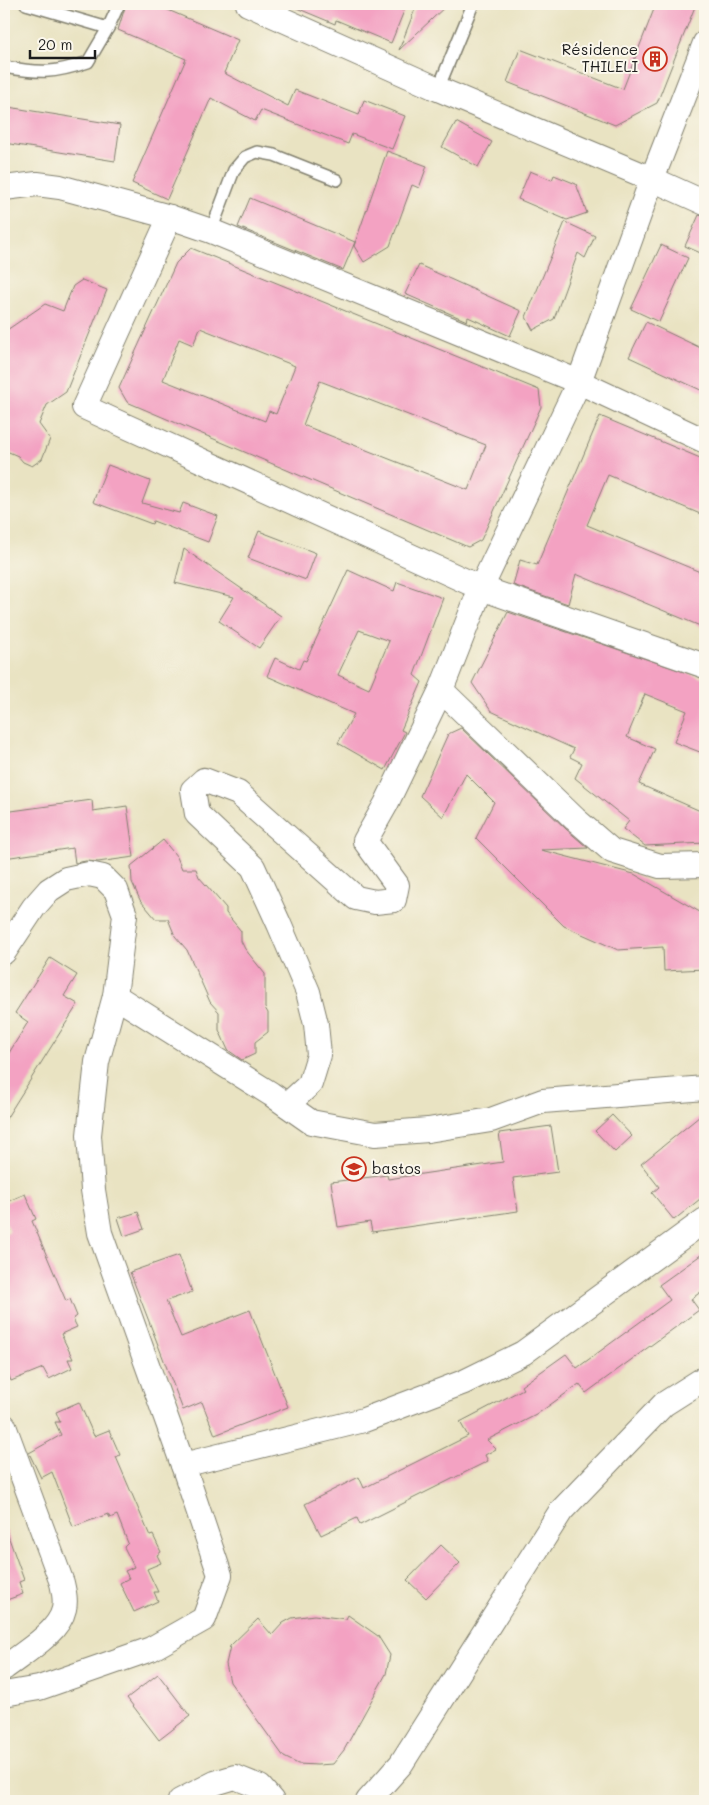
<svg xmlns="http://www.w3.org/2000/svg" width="709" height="1805" font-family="Mali,sans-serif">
  <rect width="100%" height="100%" fill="#fbf7ec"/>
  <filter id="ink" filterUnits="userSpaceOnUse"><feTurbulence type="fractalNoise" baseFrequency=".02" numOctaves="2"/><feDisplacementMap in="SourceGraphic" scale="10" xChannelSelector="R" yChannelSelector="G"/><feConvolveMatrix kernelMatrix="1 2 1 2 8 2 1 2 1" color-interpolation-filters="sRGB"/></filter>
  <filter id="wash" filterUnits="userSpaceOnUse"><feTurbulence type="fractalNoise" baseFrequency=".0096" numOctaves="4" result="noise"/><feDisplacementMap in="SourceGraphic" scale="20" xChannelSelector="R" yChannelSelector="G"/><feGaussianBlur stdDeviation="1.12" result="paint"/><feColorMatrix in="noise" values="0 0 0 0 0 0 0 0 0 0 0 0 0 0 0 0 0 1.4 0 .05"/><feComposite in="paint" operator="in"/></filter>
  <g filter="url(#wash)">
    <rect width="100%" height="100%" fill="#e9e3c2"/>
    <g id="blocks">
      <g fill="#f3a2c2" fill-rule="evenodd">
        <polygon points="126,4 154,4 238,40 224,73 288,106 295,90 359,115 364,100 405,116 392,149 352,134 348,144 261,110 255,121 211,98 167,199 132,183 186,59 118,30"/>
        <polygon points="287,4 387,4 404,11 391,43 336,20 335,24"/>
        <polygon points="417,4 448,4 399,50"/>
        <polygon points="656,4 696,4 657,103 615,125 507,82 520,49 623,89"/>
        <polygon points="8,107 120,125 115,161 4,143"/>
        <polygon points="456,122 492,142 478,167 442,147"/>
        <polygon points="387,151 427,166 419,188 412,185 390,246 364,262 354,246"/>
        <polygon points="530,171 552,180 554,175 576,184 587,213 567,220 518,199"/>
        <polygon points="250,198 355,242 343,270 238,227"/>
        <polygon points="699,215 705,217 705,255 685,246"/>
        <polygon points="565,222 595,236 585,258 578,253 554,319 533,330 526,317"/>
        <polygon points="661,245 688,258 659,322 631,309"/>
        <path d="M191,248L539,390L541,407L481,540L468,547L127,402L119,388L176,263ZM200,328L295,366L276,414L269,411L265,421L163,380L179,339L193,345ZM320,381L486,445L468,490L303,425Z"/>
        <polygon points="419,265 521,311 510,336 468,317 467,321 405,294"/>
        <polygon points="82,280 107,290 66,392 47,405 39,424 50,439 42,459 32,466 23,462 18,456 4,450 4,332 45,304 63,311 73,286"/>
        <polygon points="646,322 705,350 705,392 629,357"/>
        <polygon points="600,416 705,460 705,516 608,475 587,525 705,574 705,628 576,574 568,604 513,585 520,560 537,565"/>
        <polygon points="108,465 150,481 142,503 179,513 183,503 218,516 208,542 153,521 152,524 93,502"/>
        <polygon points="259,531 316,553 306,580 248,558"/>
        <polygon points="184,549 281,616 259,648 219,621 234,597 175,583"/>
        <path d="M348,570L394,591L397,582L443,598L414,675L422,682L401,730L405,732L385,770L338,743L354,714L267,676L275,658L299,669L303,660L306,661ZM359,630L389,641L369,689L338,675Z"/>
        <polygon points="508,612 705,679 705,754 674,742 687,711 645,694 627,737 655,749 639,784 705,813 705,843 645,846 623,829 629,821 575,778 582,763 570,757 574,749 491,711 472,683"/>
        <polygon points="461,728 566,829 588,848 541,850 634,874 705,915 705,969 664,971 663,947 618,950 564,926 476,838 494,802 466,774 443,817 420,796 448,734"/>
        <polygon points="92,800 93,811 127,806 134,857 98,862 86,861 75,863 73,848 4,858 4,812"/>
        <polygon points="163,840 177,857 182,869 196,869 199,877 226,908 226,913 241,931 241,941 245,949 265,974 265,1008 268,1013 268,1032 255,1042 255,1054 242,1060 228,1050 219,1030 219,1012 210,1002 187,950 175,936 168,919 156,919 140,900 132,882 131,866"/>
        <polygon points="50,958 77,975 64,996 78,1004 4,1122 4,1061 28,1022 15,1013"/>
        <polygon points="705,1112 705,1195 674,1220 652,1193 659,1187 641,1164"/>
        <polygon points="612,1115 632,1136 615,1152 595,1131"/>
        <polygon points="551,1126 558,1172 513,1178 518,1211 372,1232 370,1222 338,1227 331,1182 387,1175 388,1179 503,1162 499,1133"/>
        <polygon points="25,1194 36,1219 32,1221 66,1301 70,1299 77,1316 73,1319 77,1327 61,1334 73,1359 68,1359 72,1368 49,1379 43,1368 11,1381 4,1363 4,1234 10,1231 4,1218 4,1203"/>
        <polygon points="138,1212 144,1229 124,1236 118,1218"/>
        <polygon points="705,1252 705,1289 691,1299 699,1310 586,1393 579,1384 536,1415 487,1440 496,1449 485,1455 488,1461 360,1525 357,1518 321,1535 305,1504 359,1477 364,1488 468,1436 460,1422 523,1389 521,1386 566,1354 577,1368 670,1300 659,1285"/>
        <polygon points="179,1255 192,1292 166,1301 181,1337 250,1310 288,1407 215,1435 202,1402 183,1410 130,1272"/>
        <polygon points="79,1402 94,1436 109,1430 120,1455 116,1457 150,1536 153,1535 161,1552 157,1555 161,1563 147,1569 158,1592 154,1592 158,1601 134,1612 120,1583 129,1578 125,1571 134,1567 124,1547 128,1543 117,1515 110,1518 108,1514 73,1527 52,1472 41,1478 29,1453 61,1435 55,1422 60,1422 56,1412"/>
        <polygon points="4,1530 6,1530 24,1580 19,1582 23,1594 4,1601"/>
        <polygon points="441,1545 460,1563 426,1598 407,1580"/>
        <polygon points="314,1615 346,1619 348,1615 378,1636 390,1655 386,1674 344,1750 333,1764 317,1765 298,1764 284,1757 230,1682 226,1664 230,1646 258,1619 272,1635 283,1623 292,1618"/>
        <polygon points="158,1674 190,1716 159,1740 127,1698"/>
      </g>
    </g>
  </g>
  <g filter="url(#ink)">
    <use href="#blocks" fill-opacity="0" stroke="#82806f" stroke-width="1"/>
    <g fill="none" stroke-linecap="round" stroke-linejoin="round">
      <g stroke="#82806f" stroke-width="14">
        <g id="lane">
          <polyline points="26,4 108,28"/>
          <path d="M4,67C39,73 53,74 88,62L108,28L119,4"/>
          <polyline points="438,89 473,4"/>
          <polyline points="211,231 234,170 245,157 257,152 274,155 337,180"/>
        </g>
      </g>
      <g stroke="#82806f" stroke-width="26">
        <g id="street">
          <polyline points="248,4 438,89 652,179 705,203"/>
          <polyline points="4,188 37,184 60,187 170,217 211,231 579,382 705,441"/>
          <polyline points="170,217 84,407 481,588 705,666"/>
          <polyline points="441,690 575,819 612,851 660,866 705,865"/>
          <polyline points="4,952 34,907 49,890 66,879 89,874 103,877 116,890 125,915 115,996 97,1062 89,1135 93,1190 100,1233 183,1465 220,1575 204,1619 151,1649 39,1688 4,1694"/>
          <polyline points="115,996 271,1094 311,1122 375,1134 428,1130 491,1120 543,1101 705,1088"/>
          <polyline points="287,1105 310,1084 319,1055 316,1024 308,992 279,924 253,867 197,814 193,790 204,780 238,793 356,898 375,902 394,900 397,885 365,841 386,804 441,690 481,588 579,382 652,179 705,43"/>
          <path d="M4,1426L62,1583C64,1592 66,1600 64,1609C59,1633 22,1654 4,1668"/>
          <polyline points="183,1465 364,1420 464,1382 523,1353 705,1220"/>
          <polyline points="180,1801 215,1783 235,1777 260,1787 272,1801"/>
          <polyline points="368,1801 401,1764 561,1511 664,1404 705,1378"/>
        </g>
      </g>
      <use href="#lane" stroke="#fff" stroke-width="11"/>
      <use href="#street" stroke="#fff" stroke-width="24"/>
    </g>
  </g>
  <defs>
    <g id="building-ring" transform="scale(1.25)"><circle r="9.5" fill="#fbf7ec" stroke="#c8321e" stroke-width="1.5"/><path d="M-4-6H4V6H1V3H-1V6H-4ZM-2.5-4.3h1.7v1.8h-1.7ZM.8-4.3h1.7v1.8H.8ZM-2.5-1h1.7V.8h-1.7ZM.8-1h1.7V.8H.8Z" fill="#c8321e"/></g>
    <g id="university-ring" transform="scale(1.25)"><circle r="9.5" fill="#fbf7ec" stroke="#c8321e" stroke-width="1.5"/><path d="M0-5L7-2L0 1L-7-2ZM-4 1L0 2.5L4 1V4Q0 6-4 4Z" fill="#c8321e"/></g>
  </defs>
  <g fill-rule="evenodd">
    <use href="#building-ring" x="655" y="59"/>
    <use href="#university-ring" x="354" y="1169"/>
  </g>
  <g text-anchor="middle" stroke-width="4" stroke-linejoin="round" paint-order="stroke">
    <g font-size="15" fill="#1c1c1c" stroke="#fbf7ec" text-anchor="end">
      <text x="638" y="55">Résidence<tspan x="638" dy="17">THILELI</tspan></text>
      <text x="372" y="1174" text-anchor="start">bastos</text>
    </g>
  </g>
  <rect width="709" height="1805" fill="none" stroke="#fbf7ec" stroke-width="20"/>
  <path d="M30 50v8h65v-8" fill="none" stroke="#1c1c1c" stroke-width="2.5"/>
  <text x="38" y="50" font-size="15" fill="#1c1c1c" stroke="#fbf7ec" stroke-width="4" paint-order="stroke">20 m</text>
</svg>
